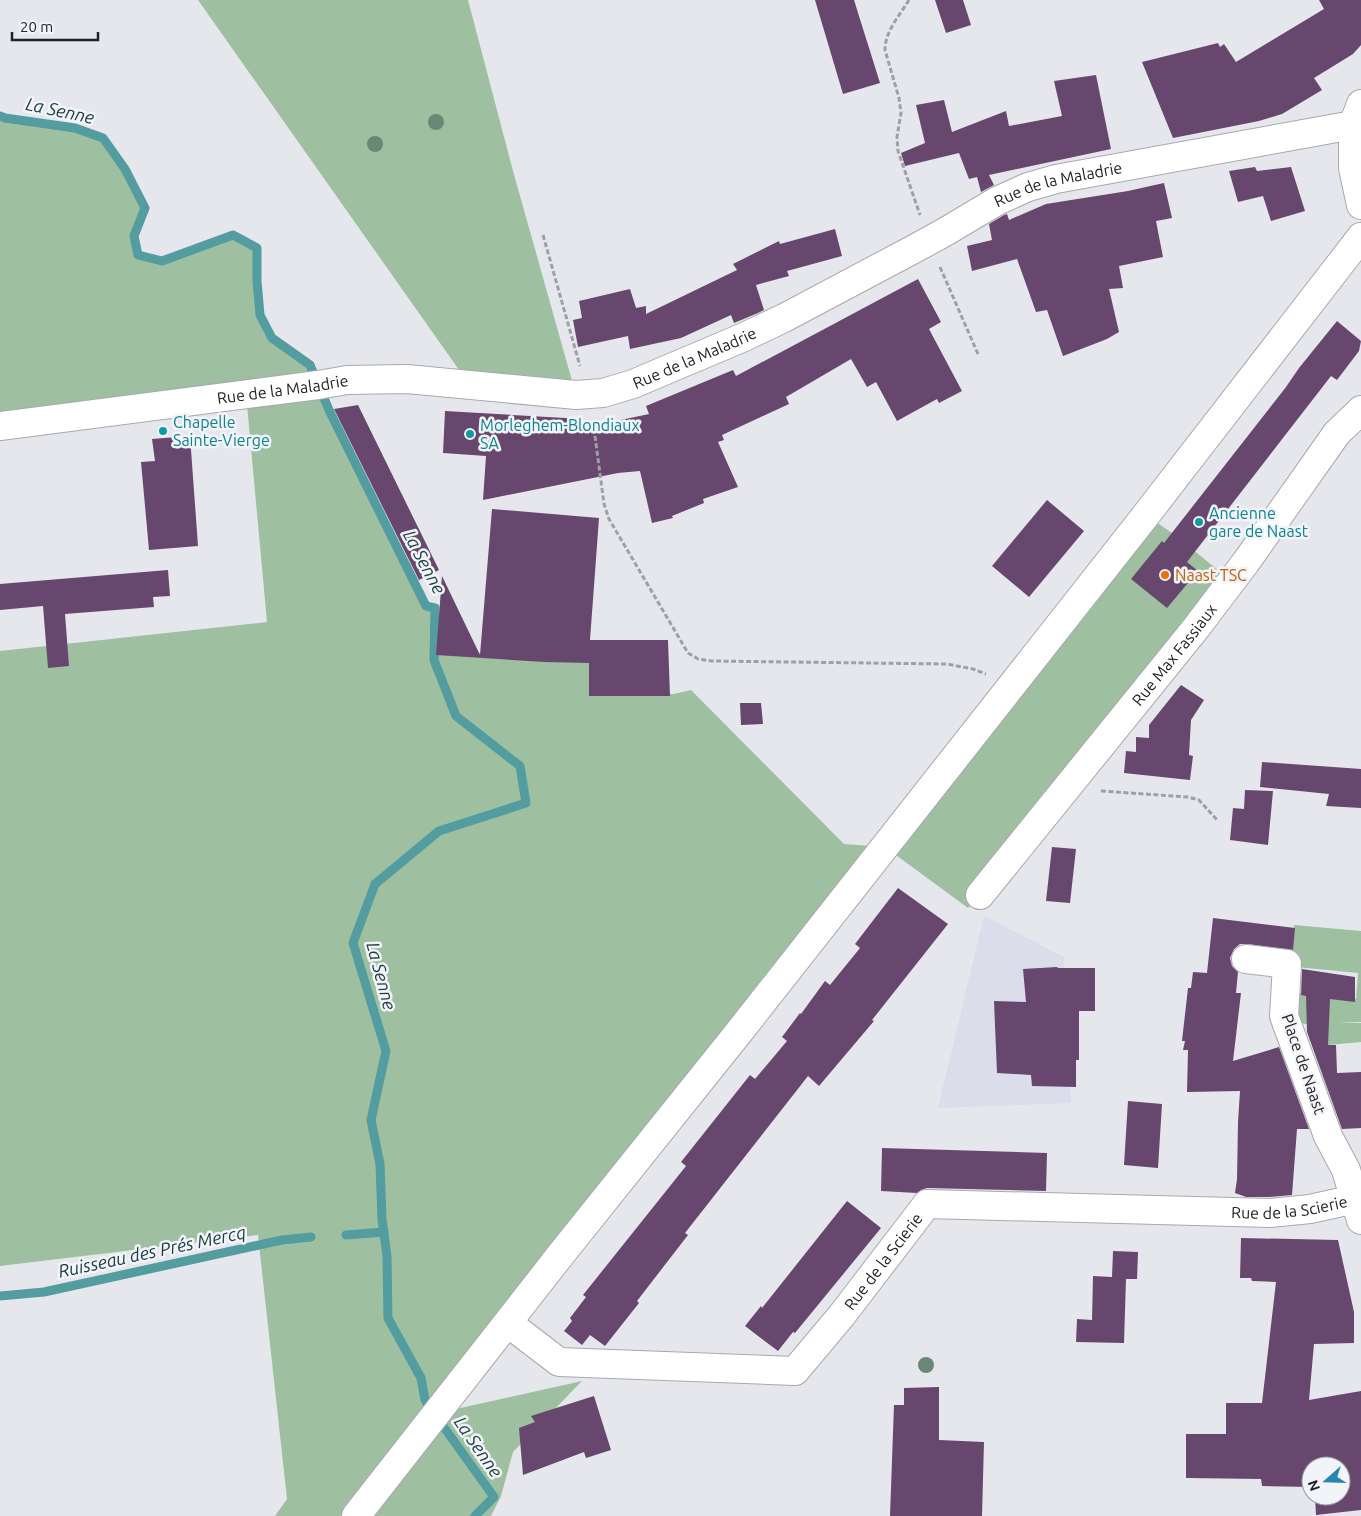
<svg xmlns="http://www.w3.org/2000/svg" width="1361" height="1516" font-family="Ubuntu,sans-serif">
  <rect width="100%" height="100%" fill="#e6e7ed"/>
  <polygon fill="#dbddea" points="984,916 1064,957 1071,1103 938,1108"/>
  <g fill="#9ec0a0">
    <polygon points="198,0 468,0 513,171 576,395 469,384"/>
    <polygon points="0,116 5,118 75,128 103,138 125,169 145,208 134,236 138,255 162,261 233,235 257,248 257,281 260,315 272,338 310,365 329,410 426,606 435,608 434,650 590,659 595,694 674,694 691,690 844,844 885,847 1146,515 1175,535 1224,575 980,895 968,908 885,847 438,1413 582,1381 513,1452 501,1496 491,1516 275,1516 287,1499 258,1235 0,1266 0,651 267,622 246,394 0,426"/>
    <polygon points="1294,925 1361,931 1361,1022 1338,1023 1361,1023 1361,1042 1328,1045 1328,1023 1305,1024 1292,1020 1294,992 1356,999 1358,973 1296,967 1297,955 1292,949"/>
  </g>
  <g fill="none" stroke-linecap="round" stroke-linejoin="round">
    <g stroke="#539c9f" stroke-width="9">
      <polyline points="0,116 5,118 75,128 103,138 125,169 145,208 134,236 138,255 162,261 233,235 257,248 257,281 260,315 272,338 310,365 329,410 426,606 435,608 434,660 456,716 520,766 526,803 439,831 375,884 353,943 386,1051 371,1120 380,1164 382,1219 387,1256 388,1318 421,1378 425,1400 432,1411"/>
      <polyline points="346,1235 384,1232"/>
      <polyline points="0,1296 44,1292 282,1240 311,1237"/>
      <polyline points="438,1419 494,1497 475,1516"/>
    </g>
  </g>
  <g fill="#67476e">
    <polygon points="815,0 854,0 880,83 843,94"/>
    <polygon points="935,0 963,0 971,25 946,33"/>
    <polygon points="1319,0 1361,0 1361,45 1353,54 1314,78 1322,90 1282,114 1259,121 1173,138 1142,62 1218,43 1220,47 1224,44 1236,62 1324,9"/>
    <polygon points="1096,75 1111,149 989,175 994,185 981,192 977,177 969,179 959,153 905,166 901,153 925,143 916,105 944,100 952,132 1006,111 1009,126 1062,116 1054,81"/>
    <polygon points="1255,167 1257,171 1291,167 1305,211 1271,221 1263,196 1238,202 1229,171"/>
    <polygon points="1164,183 1172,218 1156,221 1163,257 1119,266 1123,288 1109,289 1119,332 1107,339 1063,356 1047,310 1036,312 1017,259 972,271 967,246 992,240 989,224 1004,215 1007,214 1009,220 1046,204 1128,191"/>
    <polygon points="835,229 842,256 787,271 789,276 756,285 764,310 758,313 734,323 731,315 681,338 630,349 628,336 578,347 573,320 582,318 579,301 630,289 636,308 646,306 646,314 737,270 733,264 779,241 780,244"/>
    <polygon points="918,279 941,322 929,329 962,391 939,403 937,399 897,421 876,382 867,387 851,359 786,397 789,404 722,435 724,440 718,442 738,487 703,499 704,503 672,516 673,518 652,523 640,471 618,473 483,500 486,456 443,453 445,411 583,419 583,428 649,414 646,406 733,370 736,376"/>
    <polygon points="1337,321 1361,341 1359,351 1337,380 1331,376 1187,562 1198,571 1167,608 1131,579 1162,541 1164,543 1286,387 1299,368"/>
    <polygon points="358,405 439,570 419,580 334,409"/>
    <polygon points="190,436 198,546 149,550 141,462 155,461 152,439"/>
    <polygon points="1047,500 1084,531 1029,597 992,566"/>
    <polygon points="492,509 599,518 590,640 668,640 670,696 589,696 589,663 544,662 436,655 442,576 480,655"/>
    <polygon points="168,570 170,596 153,597 154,607 65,614 69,666 48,668 43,606 0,610 0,584"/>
    <polygon points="1181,685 1204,700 1191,720 1189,755 1193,756 1190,780 1124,773 1126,751 1136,752 1136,737 1149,738 1149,725"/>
    <polygon points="740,703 761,703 763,724 741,725"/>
    <polygon points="1262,762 1361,769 1361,808 1326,806 1329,794 1260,787"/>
    <polygon points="1245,790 1273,791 1268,845 1230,840 1233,808 1244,809"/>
    <polygon points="1052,847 1076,849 1070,903 1046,901"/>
    <polygon points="898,888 948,924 872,1020 874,1021 819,1086 808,1076 685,1233 688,1235 637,1301 639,1303 605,1346 590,1335 582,1345 564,1331 572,1321 570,1318 586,1297 583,1295 686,1166 681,1162 750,1075 755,1079 787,1041 782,1037 800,1013 801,1014 825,981 830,985 860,948 855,944"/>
    <polygon points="1213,918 1295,928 1293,950 1247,944 1240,944 1234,949 1230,958 1232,966 1238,972 1236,993 1241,993 1233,1061 1279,1047 1309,1129 1297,1129 1292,1195 1269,1197 1246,1197 1235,1193 1237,1179 1238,1122 1240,1091 1187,1092 1188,1050 1183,1050 1185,1041 1182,1041 1188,988 1191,988 1193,972 1207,973"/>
    <polygon points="1057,967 1058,968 1095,968 1095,1011 1079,1011 1079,1060 1076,1060 1076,1087 1032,1086 1031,1075 997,1073 994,1001 1026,1002 1023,969"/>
    <polygon points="1302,969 1355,977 1355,1002 1330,999 1328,1045 1336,1045 1337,1073 1361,1072 1361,1128 1342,1129 1307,1032 1306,996 1301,995"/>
    <polygon points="1128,1101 1162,1104 1158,1168 1124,1165"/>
    <polygon points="882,1148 1047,1153 1046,1191 927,1188 921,1190 917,1193 881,1191"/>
    <polygon points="847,1201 881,1228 795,1333 793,1332 778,1351 745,1326 761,1306 762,1308"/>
    <polygon points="1241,1238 1338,1240 1354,1312 1354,1343 1314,1344 1309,1400 1361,1391 1361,1510 1316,1515 1315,1496 1341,1496 1341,1466 1311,1466 1311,1487 1262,1486 1261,1479 1186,1478 1186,1434 1226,1434 1226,1403 1262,1403 1276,1282 1252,1281 1251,1278 1240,1278"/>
    <polygon points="1113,1251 1138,1252 1137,1279 1126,1279 1124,1343 1076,1342 1077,1319 1092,1320 1093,1276 1112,1277"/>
    <polygon points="939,1387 939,1440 984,1442 982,1516 890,1516 894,1405 904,1405 904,1388"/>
    <polygon points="594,1396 611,1450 586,1458 584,1452 523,1475 519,1428 535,1422 531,1416"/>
  </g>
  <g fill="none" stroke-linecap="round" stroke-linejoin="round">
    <g stroke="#a8a9ae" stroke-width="30">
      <g id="minor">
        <polyline points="1361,104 1353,125 1353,168 1361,205"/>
        <path id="s1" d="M0,426L318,385L347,380L407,379L576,395L603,393L633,384L744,337L784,318L914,249L945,232L997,201L1028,187L1056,179L1353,125"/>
        <path id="s2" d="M980,895L1196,628L1246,562L1337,433L1361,410"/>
        <polyline points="1246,959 1287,964 1284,1016 1328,1136 1346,1170 1361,1220"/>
        <path id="s3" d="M508,1323L559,1362L795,1371L842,1315L927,1204L1270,1213L1310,1209L1355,1199"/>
        <polyline points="356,1516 562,1253 739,1032 1146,515 1361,237"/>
      </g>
    </g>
    <g stroke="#9fa0a5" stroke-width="3" stroke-dasharray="5 2.5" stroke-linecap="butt">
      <path d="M909,0C900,15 885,31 885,50L899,98L901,113L897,137L898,151L920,215"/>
      <polyline points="543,235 580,366"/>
      <polyline points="940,267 978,354"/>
      <polyline points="593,421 604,504 609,519 688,653 698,659 712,661 947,664 973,669 986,674"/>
      <polyline points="1101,791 1188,797 1199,800 1218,821"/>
    </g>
    <use href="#minor" stroke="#fff" stroke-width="28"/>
  </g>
  <g fill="#6b8775">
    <circle cx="436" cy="122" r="8"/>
    <circle cx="375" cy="144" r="8"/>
    <circle cx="926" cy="1365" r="8"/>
  </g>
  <g fill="#0f9aa8" stroke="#f3f4fa" stroke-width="2">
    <circle cx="163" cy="431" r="5"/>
    <circle cx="470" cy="434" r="5"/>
    <circle cx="1199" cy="522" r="5"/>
  </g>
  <circle fill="#e8710a" stroke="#f3f4fa" stroke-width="2" cx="1165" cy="575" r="5"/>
  <g text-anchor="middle" stroke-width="5" stroke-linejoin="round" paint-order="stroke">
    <g font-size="16" fill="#212224" stroke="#f3f4fa">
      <text dy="6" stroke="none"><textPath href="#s1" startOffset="1110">Rue de la Maladrie</textPath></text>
      <text dy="6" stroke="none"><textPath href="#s1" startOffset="705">Rue de la Maladrie</textPath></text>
      <text dy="6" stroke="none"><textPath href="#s1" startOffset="285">Rue de la Maladrie</textPath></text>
      <text dy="6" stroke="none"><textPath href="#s2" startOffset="309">Rue Max Fassiaux</textPath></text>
      <text transform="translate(1304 1064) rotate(71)" y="6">Place de Naast</text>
      <text dy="6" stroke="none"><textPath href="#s3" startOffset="876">Rue de la Scierie</textPath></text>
      <text dy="6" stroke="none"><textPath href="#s3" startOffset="441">Rue de la Scierie</textPath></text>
    </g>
    <g font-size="16" fill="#0d838f" stroke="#f3f4fa" text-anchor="start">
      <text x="173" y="428">Chapelle<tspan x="173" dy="18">Sainte-Vierge</tspan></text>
      <text x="480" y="431">Morleghem-Blondiaux<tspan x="480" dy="18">SA</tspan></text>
      <text x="1209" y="519">Ancienne<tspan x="1209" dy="18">gare de Naast</tspan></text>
    </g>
    <g font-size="16" fill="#c56008" stroke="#f3f4fa" text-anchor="start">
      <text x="1175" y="581">Naast TSC</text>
    </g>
    <g font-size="18" font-style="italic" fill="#1c4041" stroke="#f3f4fa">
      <text transform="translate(60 111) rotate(12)" y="6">La Senne</text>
      <text transform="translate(424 562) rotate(62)" y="6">La Senne</text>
      <text transform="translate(381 976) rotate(75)" y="6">La Senne</text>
      <text transform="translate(152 1252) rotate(-12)" y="6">Ruisseau des Prés Mercq</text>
      <text transform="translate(478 1447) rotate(55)" y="6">La Senne</text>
    </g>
  </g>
  <g transform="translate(1326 1481) rotate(250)"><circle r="24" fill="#f3f4fa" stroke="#9fa0a4"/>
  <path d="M0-4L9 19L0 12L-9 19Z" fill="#2885b2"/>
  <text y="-8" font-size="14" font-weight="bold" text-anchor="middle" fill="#212224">N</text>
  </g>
  <path d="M12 32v8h86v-8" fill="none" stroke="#212224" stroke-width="2.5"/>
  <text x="20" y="32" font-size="15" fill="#212224" stroke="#f3f4fa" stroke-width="4" paint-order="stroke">20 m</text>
</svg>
